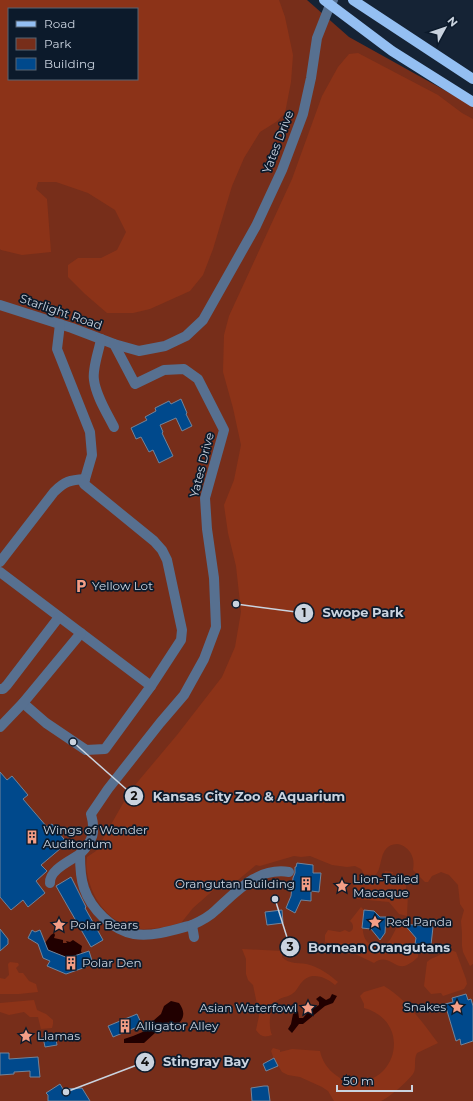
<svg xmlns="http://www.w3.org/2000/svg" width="473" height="1101" font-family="Montserrat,sans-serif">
  <rect width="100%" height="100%" fill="#152335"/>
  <path fill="#772e1a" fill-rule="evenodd" d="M0,0H307L349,37L473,106V1101H0ZM9,9H137V79H9Z"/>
  <g fill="#8c3318" fill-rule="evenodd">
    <path d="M0,0H279L285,17L293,55L291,82L285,113L276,122L260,132L244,158L232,186L213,249L203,275L190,291L150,309L133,313H107L85,294L68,277V265L78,258H101L117,250L126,232L115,210L88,193L56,182H38L36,189L47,199L51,252L22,255L1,250L0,249ZM9,9H137V79H9Z"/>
    <path d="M358,53L438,95L462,113L473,119V964L470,966L463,952L462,946V933L461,921L464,910L460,904L458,885L449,875L441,872L439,873L432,876L428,882H425L413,870C414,864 414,858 410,852C407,848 402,844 397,844C377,845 384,869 375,875L364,874L361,869L355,866L347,867L332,865L310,856L301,857L294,856L260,866L256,865L238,880L217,887L193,908L181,923C169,926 157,929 144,929C121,929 101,912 92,890C88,879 85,869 87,857L96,851L130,791L177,735L222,677L235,647L241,612L236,566L228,533L224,505L234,480L241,445L233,408L223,372L224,335L229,316L292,179L322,96L338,67L349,54Z"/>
    <polygon points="385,871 393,872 392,875 398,876 404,885 406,885 406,893 408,893 407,916 399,914 389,902 357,899 352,895 354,882 353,879 377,882 382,878"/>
    <path d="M361,907L364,910C362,927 359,950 385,945L390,940L398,925H410L409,930L416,938L415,943L423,944L418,952V957C415,960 411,963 407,965C395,971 388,952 374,963L353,953L325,942V935L328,930L340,932L345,930L349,932C353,931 354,927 352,923L350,921Z"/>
    <path d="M446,948L456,952L466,979L467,984L464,989L443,996L441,993L431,994L424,986L427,962C434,955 441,958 446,948Z"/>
    <path d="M242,949L282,951V957C289,965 301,962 310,965C320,968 330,975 338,982L335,985C326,977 311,971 302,982C298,986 297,991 292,994C288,997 282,997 278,1000C269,1007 268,1026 272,1035C264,1038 260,1036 256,1030L259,1016L258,1009L253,985L248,980L246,974V959Z"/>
    <polygon points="10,962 18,963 19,965 16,968 19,973 23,973 29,981 36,984 38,992 19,994 0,994 0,978 5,979 9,975 8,964"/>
    <path d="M384,986C407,1000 422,1022 438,1043L417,1053C413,1060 417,1068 413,1074C407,1082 390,1097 381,1101C376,1101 343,1101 334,1101L328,1091L322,1087L300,1077L288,1075L282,1072L274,1059L271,1051L273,1048L280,1050V1052L292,1049L320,1051C322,1061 328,1070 337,1076C341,1079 345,1080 351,1081C397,1088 413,1021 364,1008V1004L360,996L364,992Z"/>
    <polygon points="34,1000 37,1010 46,1014 53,1020 53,1024 52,1028 41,1029 38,1017 30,1017 24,1012 9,1015 0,1012 0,1003"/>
  </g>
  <g fill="#210000">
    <polygon points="54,933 55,935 54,938 63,940 63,943 67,943 66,941 70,942 73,940 82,946 81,951 82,954 68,958 49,953 45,943 51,935"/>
    <polygon points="332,994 337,996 333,1003 325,1006 303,1024 299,1024 292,1033 288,1029 291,1024 293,1014 298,1011 299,1018 303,1018 309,1011 319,1005 319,1002 316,999 320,996 326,1000 330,998"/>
    <path d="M171,1001L179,1003C184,1010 185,1016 180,1022C175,1024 171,1021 166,1023L144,1043H124V1039L133,1036L145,1031L146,1027L161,1014L164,1006Z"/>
  </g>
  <g fill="#00498c" stroke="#728399">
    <polygon points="181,399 187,413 186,414 192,426 182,431 176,418 160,425 163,432 162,433 173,456 159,463 153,450 149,452 141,437 136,439 131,428 147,420 145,417 156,411 155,408 169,401 171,404"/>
    <polygon points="0,772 7,780 12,776 28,795 23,799 47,827 52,824 67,843 41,865 47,871 36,881 45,893 28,907 23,900 11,910 0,897"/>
    <polygon points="297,863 313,865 313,873 321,873 319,892 311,891 311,901 301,900 295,913 286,908 291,896 293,878 295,873 295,867 296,867"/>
    <polygon points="71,877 86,907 85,908 103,940 91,947 56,886"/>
    <polygon points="282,910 283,923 267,925 265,912"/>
    <polygon points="364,910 374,911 380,917 386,917 385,933 380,940 371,929 362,928"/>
    <polygon points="404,924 433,927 431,945 415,944 416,938"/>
    <polygon points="0,929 8,939 8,944 0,951"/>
    <polygon points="32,930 35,932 40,930 48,950 68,958 89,951 93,964 86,966 86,967 66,974 47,966 50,961 43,958 38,944 28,938"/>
    <polygon points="466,994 468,1000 471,999 473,1006 473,1041 461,1045 460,1039 456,1041 445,1004 453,1002 452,998"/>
    <polygon points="137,1014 142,1025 113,1037 108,1026"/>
    <polygon points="55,1034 57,1045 45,1047 43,1037"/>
    <polygon points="0,1053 9,1053 9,1059 38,1057 40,1077 30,1077 30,1071 14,1072 14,1074 0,1075"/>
    <polygon points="274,1058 278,1066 266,1071 263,1064"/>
    <polygon points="60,1084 63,1089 82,1088 90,1101 48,1101 48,1095 46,1093"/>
    <polygon points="264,1086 268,1086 270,1101 252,1101 251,1088"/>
  </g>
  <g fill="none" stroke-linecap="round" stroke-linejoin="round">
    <g stroke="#577090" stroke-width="10">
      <polyline points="0,305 72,328 114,344 139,351 165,346 186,336 203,320 256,226 282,170 303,114 311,78 317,38 330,5 333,0"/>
      <polyline points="60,324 57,349 90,432 92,455 85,479"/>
      <path d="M101,339C99,351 92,369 94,380C96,396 107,413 114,427"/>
      <path d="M114,344L135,384L164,370L184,369L198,379L224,430L205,498L207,529L214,578L216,627L204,659L184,695L160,723L108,789L91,814C96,832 93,841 80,854C80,865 80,877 84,888C91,909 112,930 134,934C153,937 174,930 192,925L194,937"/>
      <path d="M0,562L54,492C65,481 70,480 85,479L84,484L154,541L162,550L167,560L182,630L181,640L151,686"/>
      <polyline points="0,572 151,686 105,749 86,750 46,723 23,703"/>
      <polyline points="0,689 3,689 7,685 59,617"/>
      <polyline points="0,727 23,703 81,633"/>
      <path d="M50,883C49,870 70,861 80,854"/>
      <path d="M192,925C201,921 209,917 216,910C237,891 258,867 289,872"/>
    </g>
    <g stroke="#94bff2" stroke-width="10">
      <polyline points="324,0 392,51 473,102"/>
      <polyline points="353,0 473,79"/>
    </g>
  </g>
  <defs>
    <g id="parking-bare" transform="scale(1.08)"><path d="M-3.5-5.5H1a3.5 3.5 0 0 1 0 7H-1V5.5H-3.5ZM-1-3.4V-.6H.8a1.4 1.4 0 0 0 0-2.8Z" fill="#f49e86" stroke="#0c1a2b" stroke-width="2.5" paint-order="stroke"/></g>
    <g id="building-bare" transform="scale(1.08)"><path d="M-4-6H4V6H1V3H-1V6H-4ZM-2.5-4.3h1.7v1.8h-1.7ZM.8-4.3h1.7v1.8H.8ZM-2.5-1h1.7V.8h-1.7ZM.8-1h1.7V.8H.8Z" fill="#f49e86" stroke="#0c1a2b" stroke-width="2.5" paint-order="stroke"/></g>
    <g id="sight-bare" transform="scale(1.08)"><path d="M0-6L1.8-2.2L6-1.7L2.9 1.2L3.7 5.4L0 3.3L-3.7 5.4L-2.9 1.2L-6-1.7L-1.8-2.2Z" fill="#f49e86" stroke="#0c1a2b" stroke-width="2.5" paint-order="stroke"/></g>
  </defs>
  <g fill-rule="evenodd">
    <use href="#parking-bare" x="81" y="586"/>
    <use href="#building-bare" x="32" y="837"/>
    <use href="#building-bare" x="306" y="884"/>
    <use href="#sight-bare" x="342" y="886"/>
    <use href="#sight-bare" x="375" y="922"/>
    <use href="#sight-bare" x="59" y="925"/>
    <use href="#building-bare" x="71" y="963"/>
    <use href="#sight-bare" x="457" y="1007"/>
    <use href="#sight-bare" x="308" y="1008"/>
    <use href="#building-bare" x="125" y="1026"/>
    <use href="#sight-bare" x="26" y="1036"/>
  </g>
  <g text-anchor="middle" stroke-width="3.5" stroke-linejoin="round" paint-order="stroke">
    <g font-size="12" fill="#cad3df" stroke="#0c1a2b">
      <text transform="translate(278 142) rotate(-69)" y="4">Yates Drive</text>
      <text transform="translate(61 312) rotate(19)" y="4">Starlight Road</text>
      <text transform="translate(202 465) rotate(-76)" y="4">Yates Drive</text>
    </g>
    <g font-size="12" fill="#cad3df" stroke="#0c1a2b" text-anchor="start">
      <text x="92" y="590">Yellow Lot</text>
      <text x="43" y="834">Wings of Wonder<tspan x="43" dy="14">Auditorium</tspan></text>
      <text x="353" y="883">Lion-Tailed<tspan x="353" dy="14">Macaque</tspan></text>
      <text x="295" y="888" text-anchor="end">Orangutan Building</text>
      <text x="386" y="926">Red Panda</text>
      <text x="70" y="929">Polar Bears</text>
      <text x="82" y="967">Polar Den</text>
      <text x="446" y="1011" text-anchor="end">Snakes</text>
      <text x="297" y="1012" text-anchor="end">Asian Waterfowl</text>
      <text x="136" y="1030">Alligator Alley</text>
      <text x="37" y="1040">Llamas</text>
    </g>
  </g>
  <path fill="none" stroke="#cad3df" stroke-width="1.5" d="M236 604L304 613M73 742L134 796M275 899L290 947M66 1092L145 1062"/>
  <g fill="#cad3df" stroke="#0c1a2b" stroke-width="1.5">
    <circle cx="236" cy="604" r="4"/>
    <circle cx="73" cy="742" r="4"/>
    <circle cx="275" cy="899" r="4"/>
    <circle cx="66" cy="1092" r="4"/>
    <circle cx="304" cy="613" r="10"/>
    <circle cx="134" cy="796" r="10"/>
    <circle cx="290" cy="947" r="10"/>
    <circle cx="145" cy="1062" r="10"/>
  </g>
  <g font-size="12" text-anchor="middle" font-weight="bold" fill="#111">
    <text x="304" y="617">1</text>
    <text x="134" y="800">2</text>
    <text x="290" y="951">3</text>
    <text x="145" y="1066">4</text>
  </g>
  <g font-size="13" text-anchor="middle" font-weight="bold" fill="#cad3df" stroke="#0c1a2b" stroke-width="3.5" stroke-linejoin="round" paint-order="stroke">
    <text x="363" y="617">Swope Park</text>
    <text x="249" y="801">Kansas City Zoo &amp; Aquarium</text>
    <text x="379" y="952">Bornean Orangutans</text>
    <text x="206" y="1066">Stingray Bay</text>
  </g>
  <rect x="8" y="8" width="130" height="72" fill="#0c1a2b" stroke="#586473"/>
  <rect x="16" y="21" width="20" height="6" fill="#94bff2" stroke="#586473"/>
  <text x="44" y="28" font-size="12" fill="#cad3df">Road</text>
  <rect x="16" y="38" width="20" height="12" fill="#772e1a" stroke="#586473"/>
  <text x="44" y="48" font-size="12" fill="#cad3df">Park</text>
  <rect x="16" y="58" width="20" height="12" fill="#00498c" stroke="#586473"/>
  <text x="44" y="68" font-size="12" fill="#cad3df">Building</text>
  <g transform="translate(445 28) rotate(50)" stroke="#0c1a2b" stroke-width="3" paint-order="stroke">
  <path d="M0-3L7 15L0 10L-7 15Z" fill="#cad3df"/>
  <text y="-6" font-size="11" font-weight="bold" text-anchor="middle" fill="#cad3df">N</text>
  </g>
  <path d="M337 1085v6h75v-6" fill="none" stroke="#cad3df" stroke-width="2"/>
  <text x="343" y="1085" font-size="12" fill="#cad3df" stroke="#0c1a2b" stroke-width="3" paint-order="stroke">50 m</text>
</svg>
